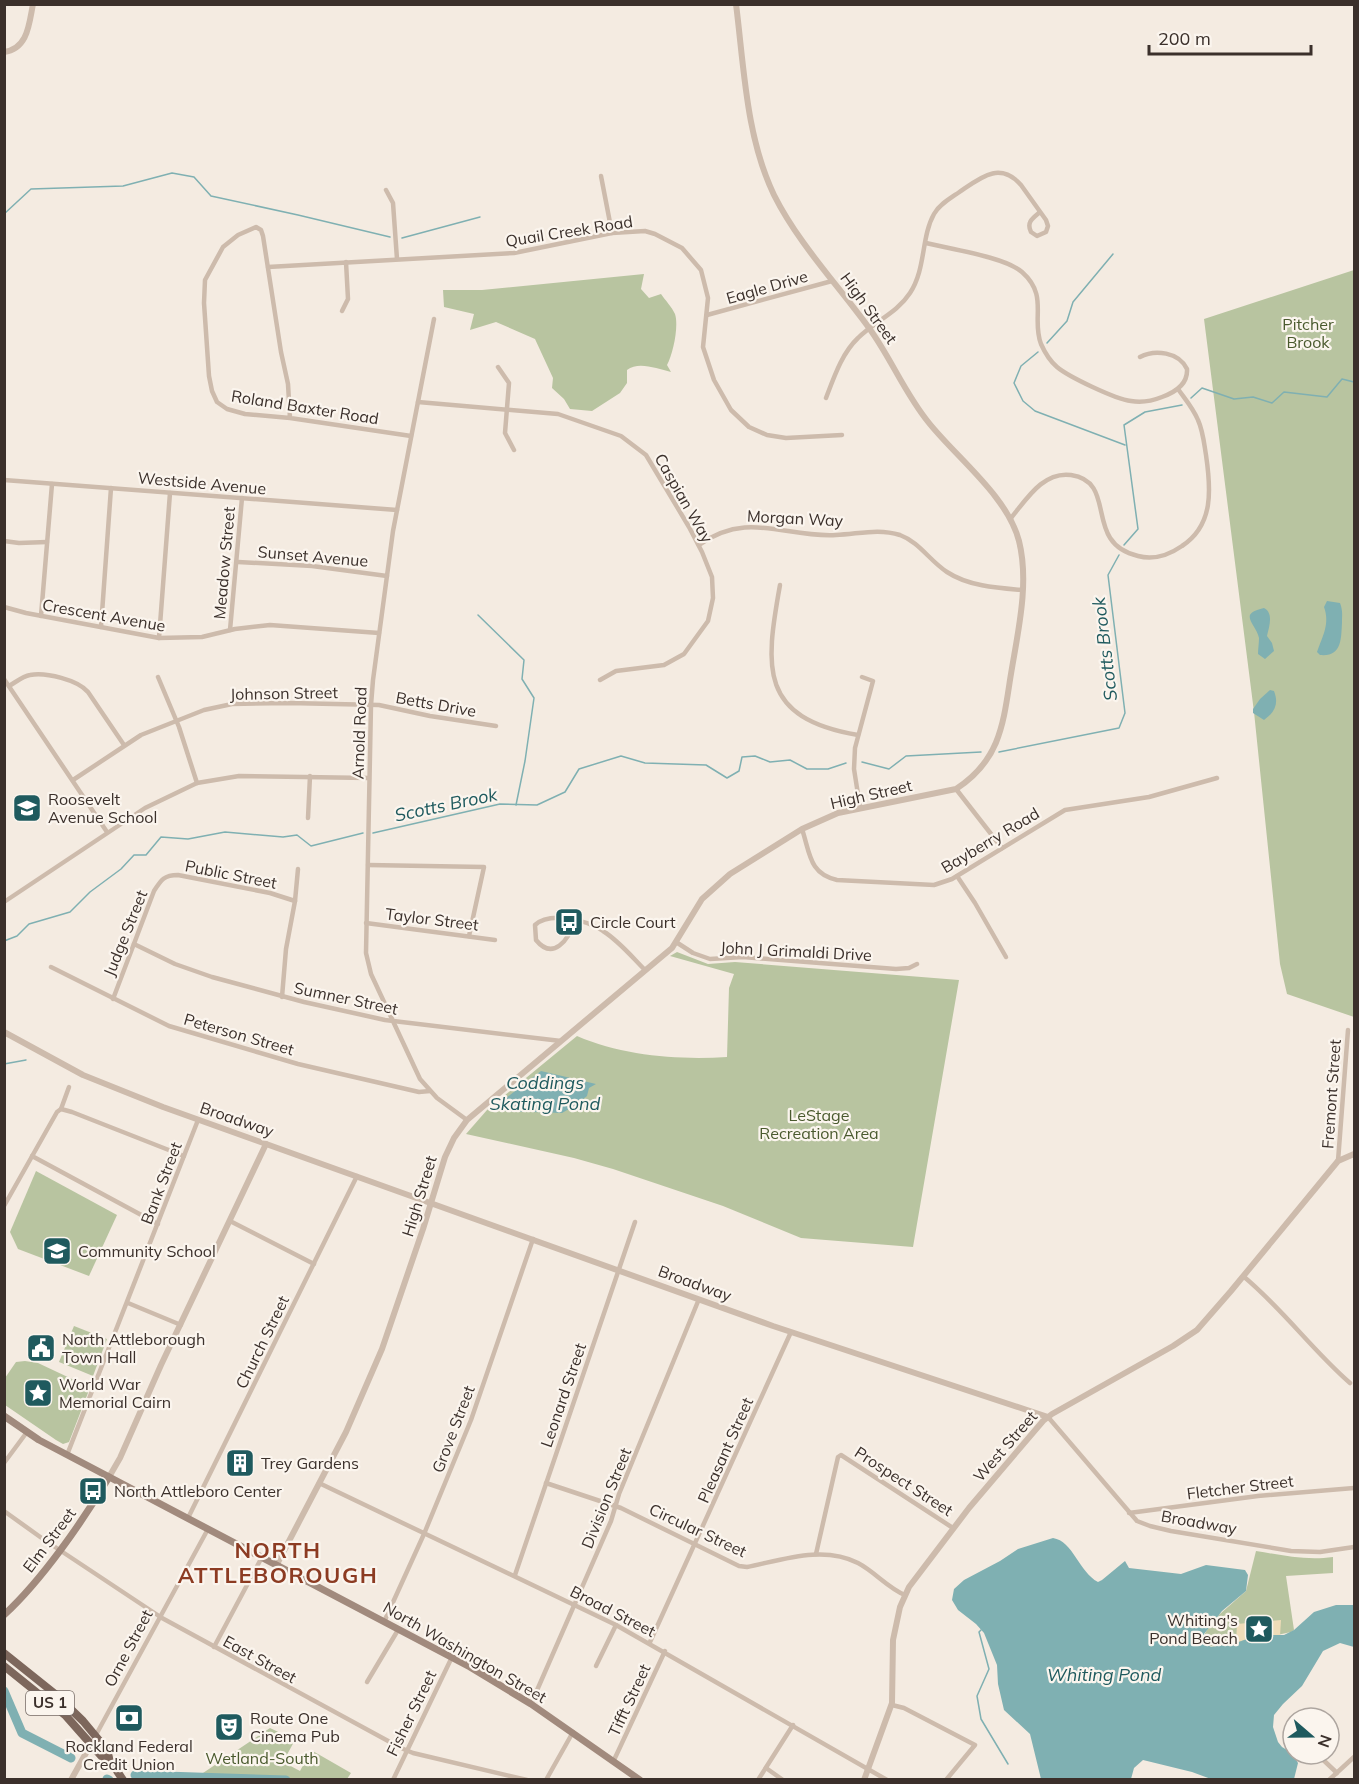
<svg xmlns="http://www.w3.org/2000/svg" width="1359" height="1784" font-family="Mulish,sans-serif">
  <rect width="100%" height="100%" fill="#f4ebe1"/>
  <g fill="#b8c4a0">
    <polygon points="1354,270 1354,1017 1287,994 1280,964 1254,712 1204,319"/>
    <path d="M644,274L641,289L649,298L661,294C665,300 672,307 675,314C679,326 673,354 667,365L671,372C657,369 639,361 627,370V383L620,393L592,411L570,409L564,399L552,388L553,378L535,339L496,322L470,330L474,314L444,307L443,290H482Z"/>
    <path d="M677,952L708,964L735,962L959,980L913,1247L801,1238L723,1206L613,1169L574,1158L466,1134L487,1110L577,1036C623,1056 678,1060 727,1057L729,988L734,974L670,956Z"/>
    <polygon points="36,1171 117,1215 89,1276 18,1249 10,1232"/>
    <polygon points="74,1326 107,1339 93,1376 59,1362"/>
    <polygon points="25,1361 38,1363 72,1379 91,1385 69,1442 63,1444 56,1440 5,1405 5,1378 16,1362"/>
    <path d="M1256,1551C1282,1555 1306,1561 1333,1557V1573L1286,1576L1294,1630L1291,1632L1221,1647L1207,1646L1203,1637L1212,1621L1246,1591Z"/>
    <polygon points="270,1728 295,1740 283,1762 300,1771 311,1750 351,1773 347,1779 194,1779"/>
  </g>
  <polygon fill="#efdcb8" points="1281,1620 1280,1636 1258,1635 1236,1643 1237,1624"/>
  <g fill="#7fb0b2">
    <path d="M1327,601L1340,603C1343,611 1342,615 1342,623C1341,639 1342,657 1320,655L1317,652C1323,635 1330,624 1324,607Z"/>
    <path d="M1264,608C1274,613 1269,627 1267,636L1272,643L1274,651L1265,659L1258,654C1258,649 1259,643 1259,638C1256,623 1237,614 1264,608Z"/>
    <path d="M1270,690L1274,691C1279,704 1275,712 1264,720L1253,713V709L1260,699Z"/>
    <polygon points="541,1071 596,1084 589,1088 587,1096 574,1106 562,1113 504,1111 501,1105 502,1101"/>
    <path d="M1053,1538C1073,1541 1079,1572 1098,1582L1102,1580L1125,1561L1129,1568L1181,1574L1206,1565L1245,1570L1248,1575L1246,1591L1222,1611L1204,1634L1205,1643L1211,1647L1236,1643L1258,1635H1284L1294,1630L1314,1612L1336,1605H1354V1647L1340,1643L1323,1651L1302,1686L1283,1704L1274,1715L1273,1727L1278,1742L1282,1747L1292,1753L1298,1763L1294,1779H1211L1192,1772L1143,1760L1134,1768L1131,1779H1041L1030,1734L1004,1710L998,1684L997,1665L984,1633L976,1624L958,1610L952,1600L954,1589L964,1580L1000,1561L1018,1549Z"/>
  </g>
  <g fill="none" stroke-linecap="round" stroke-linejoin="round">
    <g stroke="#7fb0b2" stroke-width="1.5">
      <polyline points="4,214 31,189 123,186 172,173 194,177 211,196 298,215 390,237"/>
      <polyline points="402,238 480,217"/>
      <polyline points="1047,343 1067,321 1073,302 1113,254"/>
      <polyline points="1038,352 1021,366 1014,383 1023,401 1035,411 1125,445"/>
      <polyline points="1191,398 1202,388 1234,399 1253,397 1272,403 1284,392 1327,397 1342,379 1354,382"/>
      <polyline points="1124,545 1138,529 1124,425 1145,412 1182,405"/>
      <polyline points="478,615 524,660 522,679 534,698 525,761 516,805"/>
      <polyline points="999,752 1119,728 1125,713 1108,575 1119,555"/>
      <polyline points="862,762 889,769 906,756 981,752"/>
      <polyline points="373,833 500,804 537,805 565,792 579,769 621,756 645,763 706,765 727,778 739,771 742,757 755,756 770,762 790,760 807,769 828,769 846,763"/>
      <polyline points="4,941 17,936 29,924 70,912 90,892 121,869 134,855 146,855 161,837 188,839 225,832 283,837 297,835 311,846 363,833"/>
      <polyline points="4,1064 26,1060"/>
      <polyline points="981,1630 979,1632 989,1669 977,1696 981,1719 1008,1764"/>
    </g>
    <g stroke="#7fb0b2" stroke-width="9">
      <polyline points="4,1691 22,1733 71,1758"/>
      <polyline points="135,1775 286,1780"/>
      <polyline points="107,1779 109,1780"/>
    </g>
    <g stroke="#cdbbac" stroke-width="4.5">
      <polyline points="601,176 612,233"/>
      <polyline points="386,190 393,203 397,259"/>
      <path d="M926,243C950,249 1005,257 1022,272C1049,296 1031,318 1041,344C1045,353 1050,361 1057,367C1069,377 1115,399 1131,401C1142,403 1152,401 1162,397C1176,392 1188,384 1187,369C1179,352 1155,349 1140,357"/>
      <polyline points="268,267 514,253 612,233 645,231 655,234 682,248 701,270 708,298 703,347 714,380 731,410 749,427 767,435 786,438 842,435"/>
      <polyline points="342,311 348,299 346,262"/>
      <polyline points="707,315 832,281"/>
      <polyline points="434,319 393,531 373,680 371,705 366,953 371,974 420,1079 437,1098 467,1120"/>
      <polyline points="498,367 509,383 505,433 514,450"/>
      <path d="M826,398C834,377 842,353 858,338C875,321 897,313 910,293C926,269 921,237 934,214C939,205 949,199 958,193C979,179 999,160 1021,185L1046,220L1048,226L1046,232L1037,236L1031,232C1026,222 1033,218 1040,212"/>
      <polyline points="418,402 558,414 621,436 646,455 689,527 702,552 712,577 713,598 708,621 684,654 664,665 616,671 600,680"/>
      <polyline points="290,418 288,384 281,352 263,236 261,230 256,227 238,235 223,247 205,280 204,303 209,376 212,391 217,402 227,409 245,414 290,418 411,436"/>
      <polyline points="4,480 397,510"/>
      <path d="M1011,518C1026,500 1043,471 1071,475C1119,482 1082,543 1138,556C1153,560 1169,555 1182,546C1214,525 1211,489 1206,455C1204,443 1203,431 1198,420C1193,408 1185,399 1178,389"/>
      <polyline points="4,541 19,543 47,542"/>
      <path d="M699,545C748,510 785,538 836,535C859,534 878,528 900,535C919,542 930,561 947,572C968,586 997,588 1022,590"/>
      <polyline points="238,562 312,566 387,576"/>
      <path d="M780,585C765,668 759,718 858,735"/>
      <polyline points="4,607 26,613 159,638 202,637 235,629 270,625 379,633"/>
      <polyline points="41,616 52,484"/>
      <polyline points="101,627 111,488"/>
      <polyline points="230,630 242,498"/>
      <polyline points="159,638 170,493"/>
      <polyline points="158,677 179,727 197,783"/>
      <polyline points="4,679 107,832"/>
      <path d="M9,686C16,682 23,676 30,675C46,672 78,680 88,692L124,745"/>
      <polyline points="73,780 141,735 204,710 232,704 289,703 379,705 430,716 496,726"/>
      <polyline points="956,789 1002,848"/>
      <polyline points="860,807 854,769 855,748 873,681 862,677"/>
      <polyline points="308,818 310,776"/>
      <path d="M802,829C810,853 809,874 837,880L934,885L952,879L1065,810L1149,797L1217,778"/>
      <polyline points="368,865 484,867 469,936"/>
      <polyline points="957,876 975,903 1006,957"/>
      <polyline points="4,902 145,808 197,783 239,776 369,778"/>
      <path d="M574,921C569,940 553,961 536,940L535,925C550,911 587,920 603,931C619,941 632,957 645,970"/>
      <polyline points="366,923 495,940"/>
      <polyline points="676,942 693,953 710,959 743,957 896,969 909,968 917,964"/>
      <polyline points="134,944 175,964 212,977 304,1002 385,1020 561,1041"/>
      <polyline points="51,967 169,1026 298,1064 419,1092 430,1091"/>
      <polyline points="282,997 286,949 295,901 298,869"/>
      <path d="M113,999L154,891C161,880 164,875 178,875L270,893L295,901"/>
      <polyline points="61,1109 72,1112 184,1156"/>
      <polyline points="32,1156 158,1224"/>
      <polyline points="1338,1161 1348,1030"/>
      <polyline points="4,1206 57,1112 61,1109 69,1087"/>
      <polyline points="230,1221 314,1264"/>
      <path d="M1243,1276C1282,1308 1312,1350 1350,1383"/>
      <polyline points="128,1303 181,1325"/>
      <polyline points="1048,1417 1137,1521 1150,1526 1171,1531 1291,1551 1320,1552 1354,1547"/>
      <polyline points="67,1455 198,1120"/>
      <polyline points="4,1463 27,1432"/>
      <polyline points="319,1483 616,1625 887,1780"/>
      <path d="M546,1483L621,1508L739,1566L747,1567C782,1560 823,1545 858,1563C875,1572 888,1588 905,1595"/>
      <polyline points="4,1511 43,1539 162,1618 401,1748 413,1753 527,1780"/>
      <polyline points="1129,1513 1258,1496 1354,1488"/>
      <polyline points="188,1518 357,1176"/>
      <polyline points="816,1554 838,1457 841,1455 953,1528"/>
      <polyline points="515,1575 635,1222"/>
      <polyline points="384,1622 424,1534 471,1420 533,1239"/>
      <polyline points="650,1642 791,1332"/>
      <polyline points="214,1647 262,1557"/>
      <polyline points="596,1666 616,1625"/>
      <polyline points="367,1682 398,1630"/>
      <polyline points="531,1704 611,1521 619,1494 699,1299"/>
      <polyline points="892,1705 904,1708 975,1745 946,1780"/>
      <polyline points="91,1744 208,1529"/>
      <polyline points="1317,1754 1337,1773"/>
      <polyline points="614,1760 665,1651"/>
      <polyline points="766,1768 783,1780"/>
      <polyline points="393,1780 452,1657"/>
      <polyline points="546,1780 573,1732"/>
      <polyline points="758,1780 793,1725"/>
      <polyline points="1329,1780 1354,1757"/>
    </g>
    <g stroke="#cdbbac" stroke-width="6">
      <path d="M4,52C28,49 29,24 33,4"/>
      <polyline points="4,1032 83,1075 163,1107 773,1326 1048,1417"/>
      <polyline points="109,1477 120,1458 161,1365 266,1144"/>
      <path d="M277,1564L346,1432L382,1349L423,1229L445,1157L454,1138L467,1120L672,948L702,899L730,874L802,829L838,813L956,789C999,761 1003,726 1010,680C1017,635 1030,585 1019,541C1008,497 957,458 929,423C905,394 891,358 869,328C837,284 798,243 774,195C746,137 744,67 736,4"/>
      <polyline points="71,1780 91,1744"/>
      <polyline points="864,1780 892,1703 893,1640 900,1607 909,1587 969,1508 1043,1421 1052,1414 1173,1346 1197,1330 1231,1291 1338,1161 1354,1154"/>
    </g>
    <g stroke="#a18a7d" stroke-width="7">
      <polyline points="4,1416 39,1440 470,1667 531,1704 640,1780"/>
      <path d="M4,1615C42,1580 83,1521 109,1477"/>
    </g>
    <g stroke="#7d675c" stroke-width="8">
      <polyline points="4,1653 54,1693 83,1721 108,1751 109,1759 123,1780"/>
      <polyline points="4,1666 66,1716 104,1759 109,1759"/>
    </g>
  </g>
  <defs>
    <g id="school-square" transform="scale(1.5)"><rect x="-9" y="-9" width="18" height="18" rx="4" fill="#1f5a5e" stroke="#fbf5ee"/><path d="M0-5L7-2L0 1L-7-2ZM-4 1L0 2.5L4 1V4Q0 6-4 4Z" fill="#fff"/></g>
    <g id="bus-square" transform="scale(1.5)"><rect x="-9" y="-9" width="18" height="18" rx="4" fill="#1f5a5e" stroke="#fbf5ee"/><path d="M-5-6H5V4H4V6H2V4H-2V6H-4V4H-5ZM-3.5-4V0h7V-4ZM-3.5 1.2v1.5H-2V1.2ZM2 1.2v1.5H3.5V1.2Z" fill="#fff"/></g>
    <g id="civic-square" transform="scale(1.5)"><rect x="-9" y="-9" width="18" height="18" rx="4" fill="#1f5a5e" stroke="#fbf5ee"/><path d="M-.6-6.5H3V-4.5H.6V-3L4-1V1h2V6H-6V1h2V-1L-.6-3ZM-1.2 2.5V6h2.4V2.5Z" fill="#fff"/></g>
    <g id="sight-square" transform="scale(1.5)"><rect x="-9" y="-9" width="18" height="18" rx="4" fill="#1f5a5e" stroke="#fbf5ee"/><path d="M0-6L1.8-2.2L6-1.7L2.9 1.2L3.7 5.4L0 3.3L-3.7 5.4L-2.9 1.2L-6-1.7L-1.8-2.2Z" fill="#fff"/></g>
    <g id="building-square" transform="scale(1.5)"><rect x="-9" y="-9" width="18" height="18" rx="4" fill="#1f5a5e" stroke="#fbf5ee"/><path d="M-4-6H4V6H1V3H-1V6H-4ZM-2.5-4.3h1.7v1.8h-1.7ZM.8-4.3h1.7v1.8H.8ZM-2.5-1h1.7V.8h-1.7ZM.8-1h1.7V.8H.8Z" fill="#fff"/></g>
    <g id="bank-square" transform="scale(1.5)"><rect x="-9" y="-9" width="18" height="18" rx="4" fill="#1f5a5e" stroke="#fbf5ee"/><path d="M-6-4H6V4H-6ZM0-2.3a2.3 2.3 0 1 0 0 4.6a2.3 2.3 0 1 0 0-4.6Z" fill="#fff"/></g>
    <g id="theatre-square" transform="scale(1.5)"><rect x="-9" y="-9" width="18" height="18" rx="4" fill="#1f5a5e" stroke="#fbf5ee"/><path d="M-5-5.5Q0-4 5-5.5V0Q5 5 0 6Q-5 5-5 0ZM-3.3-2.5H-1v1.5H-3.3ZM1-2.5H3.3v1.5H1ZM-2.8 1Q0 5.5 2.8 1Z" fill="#fff"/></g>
  </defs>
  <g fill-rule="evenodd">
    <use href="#school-square" x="27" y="808"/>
    <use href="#bus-square" x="569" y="922"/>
    <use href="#school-square" x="57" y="1251"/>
    <use href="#civic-square" x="41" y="1348"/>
    <use href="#sight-square" x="38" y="1393"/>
    <use href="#building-square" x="240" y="1463"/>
    <use href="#bus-square" x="93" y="1491"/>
    <use href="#sight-square" x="1259" y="1629"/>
    <use href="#bank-square" x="129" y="1718"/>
    <use href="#theatre-square" x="229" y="1727"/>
  </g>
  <g text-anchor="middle" stroke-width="4.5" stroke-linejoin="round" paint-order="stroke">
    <rect fill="#fbf5ee" stroke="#756b66" stroke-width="1.5" x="26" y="1691" width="48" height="24" rx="4.5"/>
    <g font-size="15" font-weight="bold" fill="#3b302b">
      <text x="50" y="1708">US 1</text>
    </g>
    <g font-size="16" fill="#3b302b" stroke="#fbf5ee">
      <text transform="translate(569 231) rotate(-9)" y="6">Quail Creek Road</text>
      <text transform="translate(767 287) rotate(-16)" y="6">Eagle Drive</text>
      <text transform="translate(869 308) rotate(54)" y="6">High Street</text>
      <text transform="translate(305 407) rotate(9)" y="6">Roland Baxter Road</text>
      <text transform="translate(202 483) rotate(5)" y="6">Westside Avenue</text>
      <text transform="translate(684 498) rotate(60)" y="6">Caspian Way</text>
      <text transform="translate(795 518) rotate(3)" y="6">Morgan Way</text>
      <text transform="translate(313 556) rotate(5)" y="6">Sunset Avenue</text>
      <text transform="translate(224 563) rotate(-85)" y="6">Meadow Street</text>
      <text transform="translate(104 615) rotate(10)" y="6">Crescent Avenue</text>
      <text transform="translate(284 693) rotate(-1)" y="6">Johnson Street</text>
      <text transform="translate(436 704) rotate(10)" y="6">Betts Drive</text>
      <text transform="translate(359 733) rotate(-88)" y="6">Arnold Road</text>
      <text transform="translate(871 794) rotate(-13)" y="6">High Street</text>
      <text transform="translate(990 840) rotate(-31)" y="6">Bayberry Road</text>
      <text transform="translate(231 874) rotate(11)" y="6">Public Street</text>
      <text transform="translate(432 919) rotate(7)" y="6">Taylor Street</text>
      <text transform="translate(125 933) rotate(-68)" y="6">Judge Street</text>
      <text transform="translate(796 951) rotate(3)" y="6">John J Grimaldi Drive</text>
      <text transform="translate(346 998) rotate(12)" y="6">Sumner Street</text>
      <text transform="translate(239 1034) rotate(16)" y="6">Peterson Street</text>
      <text transform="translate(1331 1094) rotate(-86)" y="6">Fremont Street</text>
      <text transform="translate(237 1119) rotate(19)" y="6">Broadway</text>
      <text transform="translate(161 1183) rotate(-69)" y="6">Bank Street</text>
      <text transform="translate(419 1196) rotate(-73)" y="6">High Street</text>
      <text transform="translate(695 1283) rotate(20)" y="6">Broadway</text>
      <text transform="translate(262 1342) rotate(-64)" y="6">Church Street</text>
      <text transform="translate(563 1395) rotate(-71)" y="6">Leonard Street</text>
      <text transform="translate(453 1429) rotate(-69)" y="6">Grove Street</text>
      <text transform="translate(1005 1446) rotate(-49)" y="6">West Street</text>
      <text transform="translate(725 1450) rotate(-66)" y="6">Pleasant Street</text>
      <text transform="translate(904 1481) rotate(33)" y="6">Prospect Street</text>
      <text transform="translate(1240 1487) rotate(-7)" y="6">Fletcher Street</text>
      <text transform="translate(606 1498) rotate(-68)" y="6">Division Street</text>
      <text transform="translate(1199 1522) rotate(10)" y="6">Broadway</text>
      <text transform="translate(698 1530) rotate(25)" y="6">Circular Street</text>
      <text transform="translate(49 1540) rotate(-53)" y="6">Elm Street</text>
      <text transform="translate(613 1611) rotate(27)" y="6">Broad Street</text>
      <text transform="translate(128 1648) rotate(-62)" y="6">Orne Street</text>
      <text transform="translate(465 1652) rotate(30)" y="6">North Washington Street</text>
      <text transform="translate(260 1659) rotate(29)" y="6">East Street</text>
      <text transform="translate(629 1700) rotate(-65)" y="6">Tifft Street</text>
      <text transform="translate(411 1713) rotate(-64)" y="6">Fisher Street</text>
    </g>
    <g font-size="16" fill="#4a5a2e" stroke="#fbf5ee">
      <text x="1308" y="330">Pitcher<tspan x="1308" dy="18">Brook</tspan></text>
      <text x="819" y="1121">LeStage<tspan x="819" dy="18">Recreation Area</tspan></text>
      <text x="262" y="1764">Wetland-South</text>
    </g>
    <g font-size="16" fill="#3b302b" stroke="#fbf5ee" text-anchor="start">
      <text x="48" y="805">Roosevelt<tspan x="48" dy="18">Avenue School</tspan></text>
      <text x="590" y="928">Circle Court</text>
      <text x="78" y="1257">Community School</text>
      <text x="62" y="1345">North Attleborough<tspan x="62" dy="18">Town Hall</tspan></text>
      <text x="59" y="1390">World War<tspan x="59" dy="18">Memorial Cairn</tspan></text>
      <text x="261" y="1469">Trey Gardens</text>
      <text x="114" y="1497">North Attleboro Center</text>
      <text x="1238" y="1626" text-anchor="end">Whiting's<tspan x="1238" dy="18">Pond Beach</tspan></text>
      <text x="250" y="1724">Route One<tspan x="250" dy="18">Cinema Pub</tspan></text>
      <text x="129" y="1752" text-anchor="middle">Rockland Federal<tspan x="129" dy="18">Credit Union</tspan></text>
    </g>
    <g font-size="18" font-style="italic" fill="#1f5a5e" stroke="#fbf5ee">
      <text transform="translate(1105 649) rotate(-97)" y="6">Scotts Brook</text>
      <text transform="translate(446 805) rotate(-12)" y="6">Scotts Brook</text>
      <text x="545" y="1089">Coddings<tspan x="545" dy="21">Skating Pond</tspan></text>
      <text x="1104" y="1681">Whiting Pond</text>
    </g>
    <g font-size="22" font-weight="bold" letter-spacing="1.5" fill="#8c3b22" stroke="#fbf5ee">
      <text x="278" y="1558">NORTH<tspan x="278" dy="25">ATTLEBOROUGH</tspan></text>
    </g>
  </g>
  <rect width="1359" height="1784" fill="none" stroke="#3b302b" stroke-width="12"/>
  <g transform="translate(1311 1736) rotate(110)"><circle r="28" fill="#fbf5ee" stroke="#aea6a0" stroke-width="1.5"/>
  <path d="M0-4.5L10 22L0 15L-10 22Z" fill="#1f5a5e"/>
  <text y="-9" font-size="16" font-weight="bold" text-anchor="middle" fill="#3b302b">N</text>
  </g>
  <path d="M1149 45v9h162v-9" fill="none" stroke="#3b302b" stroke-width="3"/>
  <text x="1158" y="45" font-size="18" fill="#3b302b" stroke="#fbf5ee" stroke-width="4.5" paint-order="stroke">200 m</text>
</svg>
